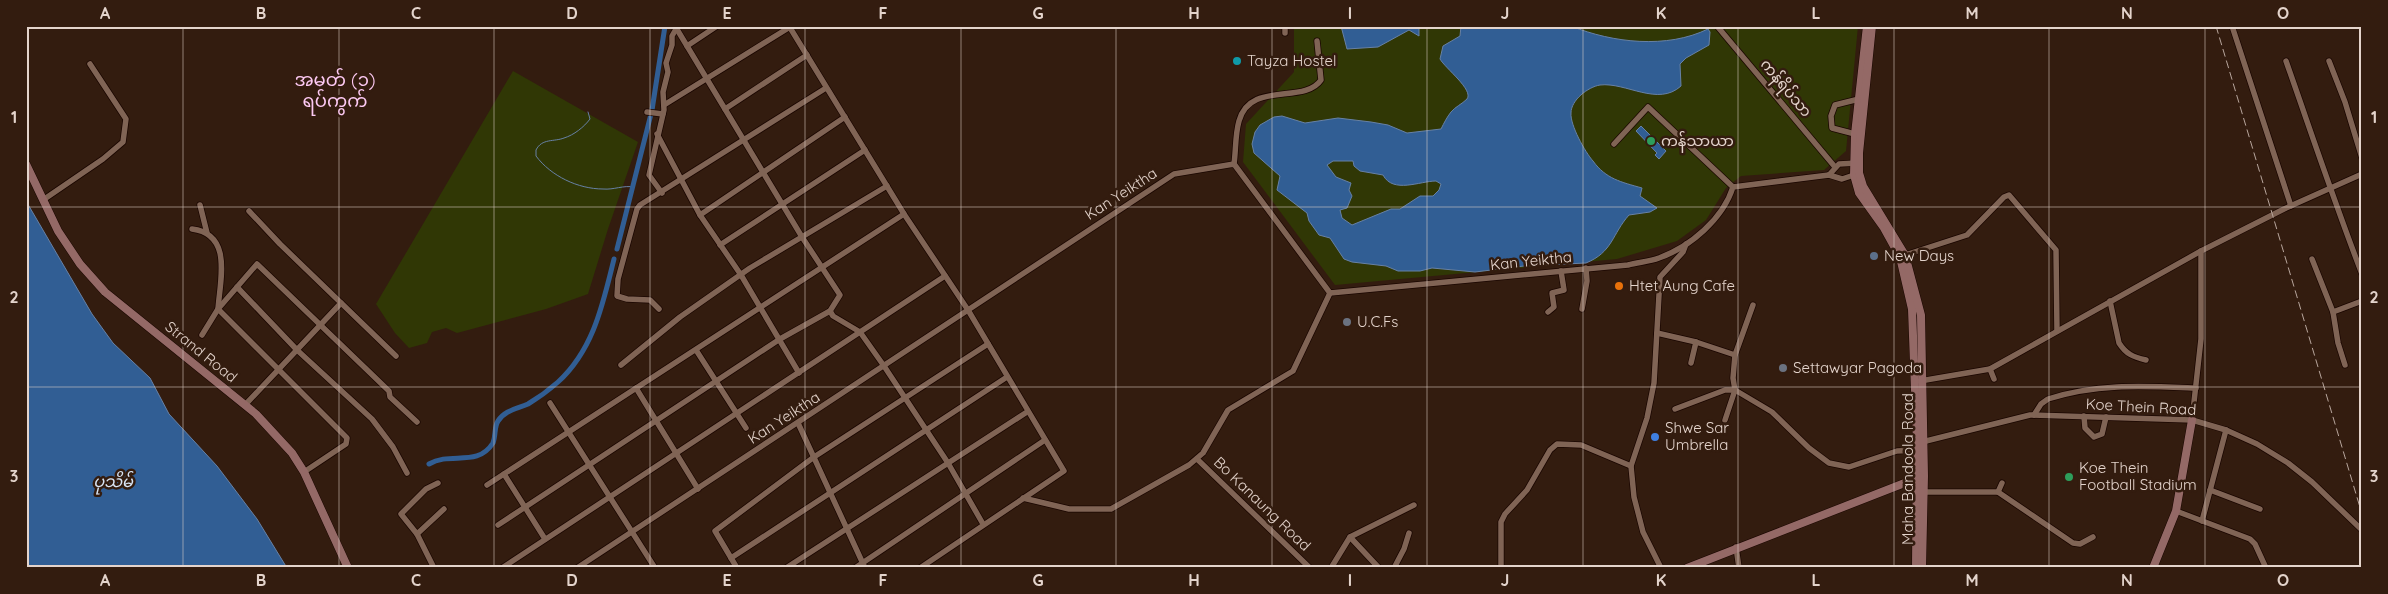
<svg xmlns="http://www.w3.org/2000/svg" width="2388" height="594" font-family="Quicksand,'Noto Sans Myanmar',sans-serif">
  <rect width="100%" height="100%" fill="#331c0f"/>
  <g fill="#303705">
    <polygon points="1294,26 1858,26 1846,151 1824,170 1741,176 1726,188 1706,220 1677,241 1617,259 1335,285 1243,162 1246,124 1294,72"/>
    <polygon points="513,71 638,142 608,229 588,294 546,309 457,333 446,328 432,332 427,343 409,348 395,333 376,304"/>
  </g>
  <g fill="#315e94" stroke="#6781a5" fill-rule="evenodd">
    <polygon points="1341,26 1419,26 1419,36 1409,30 1378,47 1347,49"/>
    <path d="M1461,26H1571C1613,43 1667,49 1708,29L1710,32L1709,45L1686,58L1680,64L1681,86C1658,107 1626,82 1600,85C1588,87 1571,100 1571,113C1570,125 1585,152 1593,161C1606,179 1621,182 1642,188L1640,196L1657,208L1650,212L1629,215C1612,234 1613,252 1586,263L1524,266L1475,272L1432,268L1420,271H1398L1386,266L1352,262L1344,259L1330,238L1319,235L1309,221L1307,213L1277,190L1280,176L1254,153L1252,144L1255,132L1260,125L1274,117L1282,116L1305,123L1338,118L1371,122L1388,125L1407,133L1441,129C1444,123 1447,117 1451,112C1455,107 1462,104 1467,99C1474,90 1445,68 1440,59L1443,46L1460,36ZM1333,161H1353L1354,166L1360,171L1383,175C1393,194 1420,181 1436,181L1441,184L1439,190L1433,196H1420L1400,209H1391L1352,225L1342,218L1340,210L1347,208L1352,196L1349,190L1351,183L1336,177L1327,165Z"/>
    <polygon points="1641,126 1666,151 1659,159 1655,155 1657,153 1636,131"/>
    <polygon points="26,201 92,314 113,343 150,378 169,414 217,466 257,519 287,568 26,568"/>
  </g>
  <g fill="none" stroke-linecap="round" stroke-linejoin="round">
    <path stroke="#6781a5" stroke-width="1" d="M588,112L590,119C584,127 574,135 564,138C554,142 542,138 536,150V156C551,176 578,189 603,189C614,190 623,185 634,187"/>
    <g stroke="#315e94" stroke-width="5">
      <polyline points="617,249 652,110 665,26"/>
      <path d="M429,464C451,451 477,468 493,443C496,435 494,427 498,421C505,410 517,409 528,404C538,398 549,390 558,382C594,349 603,303 614,259"/>
    </g>
    <g stroke="#1a0600" stroke-width="7">
      <g id="street">
        <polyline points="789,26 904,214 968,310 1064,471 920,568"/>
        <polyline points="1285,26 1285,33"/>
        <polyline points="1717,26 1835,167"/>
        <polyline points="2232,26 2291,206"/>
        <polyline points="687,46 717,26"/>
        <path d="M2286,61C2311,132 2335,204 2362,274"/>
        <polyline points="2329,61 2345,102 2362,158"/>
        <polyline points="664,105 790,27"/>
        <polyline points="725,109 807,55"/>
        <polyline points="647,112 663,114"/>
        <polyline points="657,134 700,215"/>
        <polyline points="1855,134 1832,128 1831,116 1835,105 1859,99"/>
        <polyline points="1614,144 1648,107 1733,187"/>
        <path d="M1234,164C1236,150 1235,135 1239,121C1250,80 1304,105 1321,80L1317,41"/>
        <polyline points="1829,175 1839,164 1857,163"/>
        <polyline points="1829,175 1842,179 1857,174"/>
        <polyline points="662,193 649,175 664,110 663,92 668,72 666,63 672,45 672,36 676,29"/>
        <polyline points="43,200 103,159 123,142 126,119 90,64"/>
        <polyline points="200,205 207,233"/>
        <polyline points="249,211 280,244 396,356"/>
        <path d="M192,229C233,234 220,280 218,309L347,438L346,444L304,472"/>
        <polyline points="720,245 865,150"/>
        <polyline points="1902,256 1967,235 2004,197 2009,195 2056,250 2057,331"/>
        <polyline points="2312,259 2333,312 2338,343 2345,365"/>
        <polyline points="237,287 297,350 372,419 393,447 407,473"/>
        <path d="M2110,301L2119,343C2126,354 2133,357 2146,360"/>
        <polyline points="659,309 650,300 627,299 617,296 618,279 637,209 640,205 826,88"/>
        <polyline points="1582,309 1587,281 1586,268"/>
        <polyline points="830,311 833,316 860,332 884,366 948,463 983,524"/>
        <polyline points="1548,312 1554,307 1552,293 1564,290 1561,271"/>
        <polyline points="2333,312 2362,301"/>
        <polyline points="1657,333 1696,342 1691,363"/>
        <polyline points="202,335 218,309 257,264 389,391 390,397 417,422"/>
        <polyline points="1696,342 1735,355"/>
        <polyline points="696,350 746,428"/>
        <polyline points="621,365 680,317 750,268 887,186"/>
        <polyline points="1990,369 1994,379"/>
        <polyline points="799,373 741,275 700,215 845,117"/>
        <polyline points="1920,381 1990,369 2201,251 2284,209 2362,174"/>
        <polyline points="636,388 698,489"/>
        <polyline points="550,403 655,568"/>
        <polyline points="245,405 341,303"/>
        <polyline points="1675,409 1725,390 1735,390 1772,412 1809,448 1829,463 1849,467 1897,451 1917,450"/>
        <path d="M2034,415L2041,404L2048,399C2097,383 2145,386 2196,388"/>
        <polyline points="2084,416 2085,428 2094,437 2102,434 2106,417"/>
        <polyline points="1725,420 1735,390 1733,378 1735,355 1753,305"/>
        <polyline points="2192,420 2201,339 2201,251"/>
        <polyline points="798,423 865,568"/>
        <polyline points="1922,442 2030,415 2192,420 2226,430 2257,444 2288,463 2312,482 2362,530"/>
        <polyline points="1197,459 1310,568"/>
        <polyline points="504,474 545,539"/>
        <polyline points="487,485 904,214"/>
        <polyline points="2210,490 2260,509"/>
        <polyline points="1923,492 1998,492 2002,483"/>
        <polyline points="1998,492 2073,543 2080,544 2093,537"/>
        <polyline points="1023,498 1069,509 1111,509 1189,465 1203,453 1228,410 1293,371 1330,293"/>
        <polyline points="2176,511 2250,539 2255,544 2266,568"/>
        <polyline points="2202,521 2226,430"/>
        <polyline points="498,525 780,339 830,311 840,295 802,237 675,26"/>
        <polyline points="417,534 444,509"/>
        <polyline points="1350,537 1379,568"/>
        <polyline points="1736,547 1739,568"/>
        <polyline points="731,558 1007,377"/>
        <polyline points="434,568 417,534 401,514 426,489 438,483"/>
        <polyline points="502,568 945,276"/>
        <path d="M577,568L1174,174L1234,164L1330,293L1628,265C1638,262 1649,262 1659,258C1690,247 1723,219 1733,187L1829,175"/>
        <polyline points="737,568 715,531 814,457 988,344"/>
        <polyline points="786,568 1027,412"/>
        <polyline points="855,568 1045,440"/>
        <polyline points="1331,568 1350,537 1414,505"/>
        <polyline points="1394,568 1404,549 1409,533"/>
        <polyline points="1501,568 1501,522 1505,514 1527,490 1550,450 1557,444 1581,445 1631,466"/>
        <polyline points="1661,568 1643,532 1634,497 1631,466 1647,418 1654,383 1660,277 1683,252 1686,244"/>
      </g>
    </g>
    <g stroke="#1a0600" stroke-width="9">
      <g id="secondary">
        <polyline points="1867,26 1855,134 1854,175 1859,193 1884,228 1900,257 1912,309 1917,443 1916,568"/>
        <polyline points="1872,26 1859,153 1859,173 1863,186 1905,255 1921,315 1924,476 1922,568"/>
        <polyline points="26,164 58,231 80,264 105,292 256,414 292,453 304,472 348,568"/>
        <polyline points="1687,568 1920,477"/>
        <polyline points="2153,568 2176,511 2192,420"/>
      </g>
    </g>
    <use href="#street" stroke="#806455" stroke-width="5.5"/>
    <use href="#secondary" stroke="#946966" stroke-width="8"/>
    <polyline stroke="#b8a69d" stroke-width="1" stroke-dasharray="8 4" stroke-linecap="butt" points="2216,26 2362,514"/>
  </g>
  <path fill="none" stroke="#e4d4cc" stroke-width="1" stroke-opacity="0.55" d="M183,26V568M339,26V568M494,26V568M650,26V568M805,26V568M961,26V568M1116,26V568M1272,26V568M1427,26V568M1583,26V568M1738,26V568M1894,26V568M2049,26V568M2205,26V568M26,207H2362M26,387H2362"/>
  <circle fill="#0f9aa8" stroke="#331c0f" stroke-width="2" cx="1237" cy="61" r="5"/>
  <g fill="#2e9e5b" stroke="#331c0f" stroke-width="2">
    <circle cx="1651" cy="141" r="5"/>
    <circle cx="2069" cy="477" r="5"/>
  </g>
  <circle fill="#5c6f8a" stroke="#331c0f" stroke-width="2" cx="1874" cy="256" r="5"/>
  <circle fill="#e8710a" stroke="#331c0f" stroke-width="2" cx="1619" cy="286" r="5"/>
  <g fill="#6b7280" stroke="#331c0f" stroke-width="2">
    <circle cx="1347" cy="322" r="5"/>
    <circle cx="1783" cy="368" r="5"/>
  </g>
  <circle fill="#3f7fe0" stroke="#331c0f" stroke-width="2" cx="1655" cy="437" r="5"/>
  <g text-anchor="middle" stroke-width="5" stroke-linejoin="round" paint-order="stroke">
    <g font-size="15" fill="#e4d4cc" stroke="#331c0f" text-anchor="start">
      <text x="1247" y="66">Tayza Hostel</text>
      <text x="1661" y="146">ကန်သာယာ</text>
      <text x="1884" y="261">New Days</text>
      <text x="1629" y="291">Htet Aung Cafe</text>
      <text x="1357" y="327">U.C.Fs</text>
      <text x="1793" y="373">Settawyar Pagoda</text>
      <text x="1665" y="433">Shwe Sar<tspan x="1665" dy="17">Umbrella</tspan></text>
      <text x="2079" y="473">Koe Thein<tspan x="2079" dy="17">Football Stadium</tspan></text>
    </g>
    <g font-size="15" fill="#e4d4cc" stroke="#331c0f">
      <text transform="translate(1786 88) rotate(50)" y="5">ကန်ရိပ်သာ</text>
      <text transform="translate(1121 194) rotate(-33)" y="5">Kan Yeiktha</text>
      <text transform="translate(1531 261) rotate(-6)" y="5">Kan Yeiktha</text>
      <text transform="translate(201 352) rotate(39)" y="5">Strand Road</text>
      <text transform="translate(2141 407) rotate(3)" y="5">Koe Thein Road</text>
      <text transform="translate(784 418) rotate(-33)" y="5">Kan Yeiktha</text>
      <text transform="translate(1908 469) rotate(-90)" y="5">Maha Bandoola Road</text>
      <text transform="translate(1262 504) rotate(44)" y="5">Bo Kanaung Road</text>
    </g>
    <g font-size="16" font-style="italic" fill="#d8e5f6" stroke="#331c0f">
      <text x="113" y="487">ပုသိမ်</text>
    </g>
    <g font-size="18" fill="#fdc9f3" stroke="#331c0f">
      <text x="335" y="86">အမှတ် (၁)<tspan x="335" dy="21">ရပ်ကွက်</tspan></text>
    </g>
  </g>
  <rect width="2388" height="594" fill="none" stroke="#331c0f" stroke-width="55"/>
  <rect x="28" y="28" width="2332" height="538" fill="none" stroke="#e4d4cc" stroke-width="2"/>
  <g font-size="16" text-anchor="middle" font-weight="bold" fill="#e4d4cc">
    <text x="105" y="19">A</text>
    <text x="261" y="19">B</text>
    <text x="416" y="19">C</text>
    <text x="572" y="19">D</text>
    <text x="727" y="19">E</text>
    <text x="883" y="19">F</text>
    <text x="1038" y="19">G</text>
    <text x="1194" y="19">H</text>
    <text x="1350" y="19">I</text>
    <text x="1505" y="19">J</text>
    <text x="1661" y="19">K</text>
    <text x="1816" y="19">L</text>
    <text x="1972" y="19">M</text>
    <text x="2127" y="19">N</text>
    <text x="2283" y="19">O</text>
    <text x="14" y="123">1</text>
    <text x="2374" y="123">1</text>
    <text x="14" y="303">2</text>
    <text x="2374" y="303">2</text>
    <text x="14" y="482">3</text>
    <text x="2374" y="482">3</text>
    <text x="105" y="586">A</text>
    <text x="261" y="586">B</text>
    <text x="416" y="586">C</text>
    <text x="572" y="586">D</text>
    <text x="727" y="586">E</text>
    <text x="883" y="586">F</text>
    <text x="1038" y="586">G</text>
    <text x="1194" y="586">H</text>
    <text x="1350" y="586">I</text>
    <text x="1505" y="586">J</text>
    <text x="1661" y="586">K</text>
    <text x="1816" y="586">L</text>
    <text x="1972" y="586">M</text>
    <text x="2127" y="586">N</text>
    <text x="2283" y="586">O</text>
  </g>
</svg>
